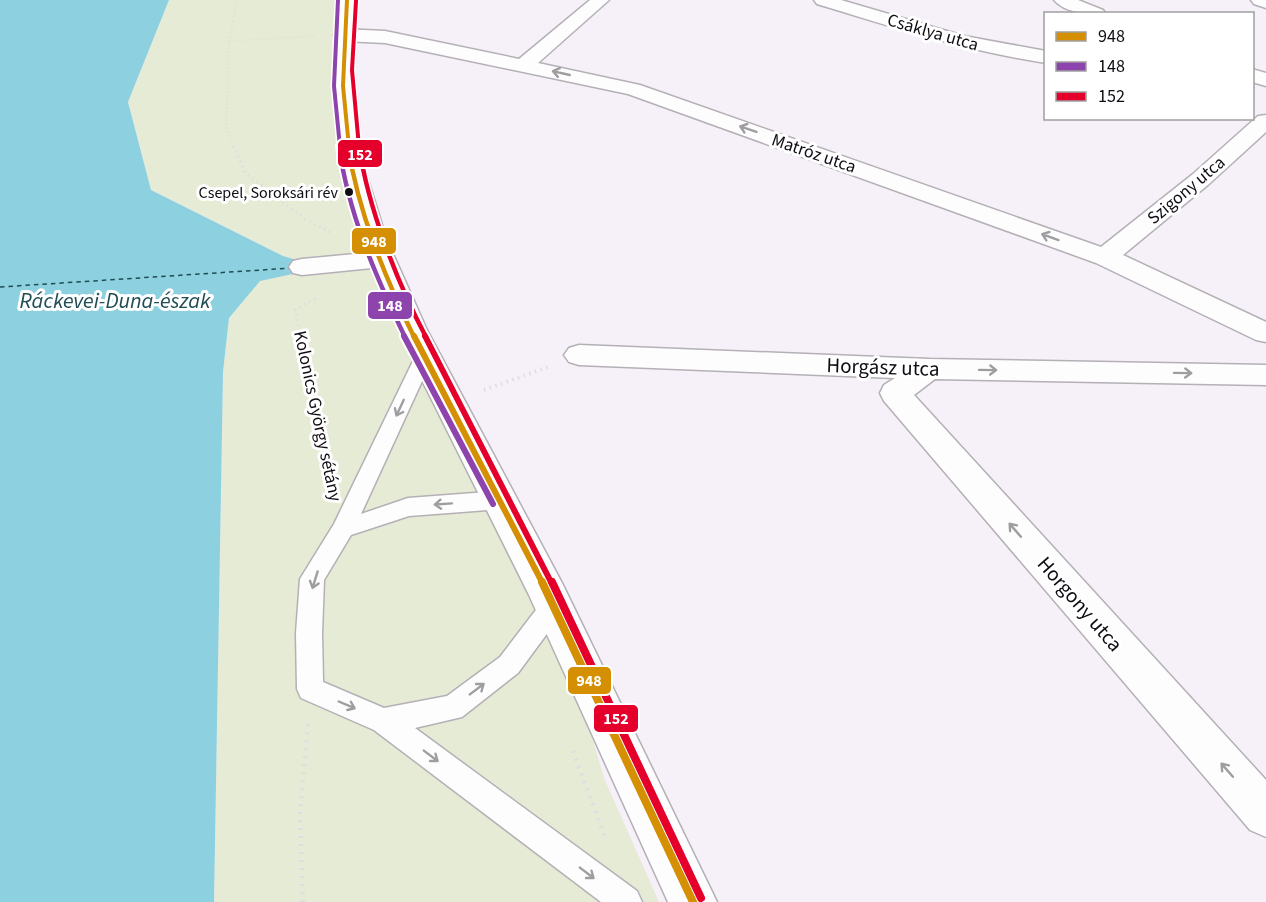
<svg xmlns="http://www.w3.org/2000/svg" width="1266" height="902" font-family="'Source Sans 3',sans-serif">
  <rect width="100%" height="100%" fill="#f6f0f9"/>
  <polygon fill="#e6ebd5" points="169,0 347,0 357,189 554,605 604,778 659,902 214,902 223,372 229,318 260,280 302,272 300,261 283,256 151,190 128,102"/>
  <polygon fill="#8dd0df" points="0,0 169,0 128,102 151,190 283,256 300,261 302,272 260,281 229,318 223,372 214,902 0,902"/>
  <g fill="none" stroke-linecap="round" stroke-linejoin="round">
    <polyline stroke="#204c54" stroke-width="1.5" stroke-dasharray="4.5 4" stroke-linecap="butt" points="0,287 292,268"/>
    <g stroke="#b4b0b6" stroke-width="3">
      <polygon id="lane" points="425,349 432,351 434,355 361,514 408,498 501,491 509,494 512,500 509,506 501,509 409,516 351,535 324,580 322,633 323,682 384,708 447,696 500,657 545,598 554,594 563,598 566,605 563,612 518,673 462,717 415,728 637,891 642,902 601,902 374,730 301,698 297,689 296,633 300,579 334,524 416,355 418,351"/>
    </g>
    <g stroke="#b4b0b6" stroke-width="3">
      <g id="street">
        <polygon points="590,0 609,0 538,63 640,85 1101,247 1193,174 1258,116 1266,115 1266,132 1209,184 1123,255 1266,322 1266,342 1256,340 1096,263 628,94 385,43 343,41 336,39 334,35 336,31 343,29 385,31 519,59"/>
        <path d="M814,0H841L964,36L1046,51V63C967,51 892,27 817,4Z"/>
        <path d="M1054,0H1078L1103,10L1106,14C1089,14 1066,14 1054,0Z"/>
        <polygon points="1251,0 1266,0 1266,8 1254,4"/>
        <polygon points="1252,69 1266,73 1266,86 1252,82"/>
        <polygon points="579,345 929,359 1266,365 1266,385 935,379 914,395 1266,780 1266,837 1250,830 884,401 880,393 884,385 895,378 579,365 569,362 564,355 569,348"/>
      </g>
    </g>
    <g stroke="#b4b0b6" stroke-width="3">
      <path id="secondary" d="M338,0H356L353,70L357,122L365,170L386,238L427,330L562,583L717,902H668L529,595L419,374L372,268L302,275L293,273L289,267L293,261L302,259L366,253C335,171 328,87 338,0Z"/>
    </g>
    <g stroke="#dfdde0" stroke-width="2" stroke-dasharray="1 3" stroke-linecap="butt">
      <polyline points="229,41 315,36"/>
      <polyline points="234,147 226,130 229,41 237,0"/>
    </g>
    <g stroke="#dfdde0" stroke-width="3" stroke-dasharray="1.5 4" stroke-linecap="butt">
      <polyline points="233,146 246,174 305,219 332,233"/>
      <polyline points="301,337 295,310 318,297"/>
    </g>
    <g stroke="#dfdde0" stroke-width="4" stroke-dasharray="1.5 4.5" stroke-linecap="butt">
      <polyline points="300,336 331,480"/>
      <polyline points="484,390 548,367"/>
    </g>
    <g stroke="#dfdde0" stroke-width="4.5" stroke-dasharray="2 6" stroke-linecap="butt">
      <polyline points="573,751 606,840"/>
      <polyline points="303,902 300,815 308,723"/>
    </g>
    <use href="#lane" fill="#fefdfe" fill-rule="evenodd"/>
    <use href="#street" fill="#fefdfe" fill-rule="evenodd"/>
    <use href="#secondary" fill="#fefdfe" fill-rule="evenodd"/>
    <g stroke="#fff" stroke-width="7">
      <polyline id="bus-1-far3" points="347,0 343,86 349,147"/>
    </g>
    <g stroke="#fff" stroke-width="8">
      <path id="bus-1-far2" d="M348,146C358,212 385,277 414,337"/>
    </g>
    <g stroke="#fff" stroke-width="10">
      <polyline id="bus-1-far1" points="414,336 543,584"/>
    </g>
    <g stroke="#fff" stroke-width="12">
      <polyline id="bus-1" points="542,582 693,902"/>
    </g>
    <g stroke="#fff" stroke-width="7">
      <polyline id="bus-2-far2" points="338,0 334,86 340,147"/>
    </g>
    <g stroke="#fff" stroke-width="8">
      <path id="bus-2-far1" d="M339,146C348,213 376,277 405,337"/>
    </g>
    <g stroke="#fff" stroke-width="10">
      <polyline id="bus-2" points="404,336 493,504"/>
    </g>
    <g stroke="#fff" stroke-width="7">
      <polyline id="bus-3-far3" points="356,1 352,70 359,147"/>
    </g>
    <g stroke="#fff" stroke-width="8">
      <path id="bus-3-far2" d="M359,146C368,208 397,282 426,337"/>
    </g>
    <g stroke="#fff" stroke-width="10">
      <polyline id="bus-3-far1" points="425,336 552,584"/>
    </g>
    <g stroke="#fff" stroke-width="12">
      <polyline id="bus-3" points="552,582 701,898"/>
    </g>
    <use href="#bus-1-far3" stroke="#d48f03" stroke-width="4"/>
    <use href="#bus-1-far2" stroke="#d48f03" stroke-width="4.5"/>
    <use href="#bus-1-far1" stroke="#d48f03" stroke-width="6"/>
    <use href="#bus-1" stroke="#d48f03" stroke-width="8"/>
    <use href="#bus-2-far2" stroke="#8e44ad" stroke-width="4"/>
    <use href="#bus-2-far1" stroke="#8e44ad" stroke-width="4.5"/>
    <use href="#bus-2" stroke="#8e44ad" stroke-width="6"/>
    <use href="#bus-3-far3" stroke="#e4002b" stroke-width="4"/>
    <use href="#bus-3-far2" stroke="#e4002b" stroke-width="4.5"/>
    <use href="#bus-3-far1" stroke="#e4002b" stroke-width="6"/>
    <use href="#bus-3" stroke="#e4002b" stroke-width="8"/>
  </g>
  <defs><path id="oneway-shaft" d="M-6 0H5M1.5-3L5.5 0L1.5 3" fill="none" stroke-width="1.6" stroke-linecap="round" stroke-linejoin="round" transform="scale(1.5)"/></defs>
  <g stroke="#9f9da0">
    <use href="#oneway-shaft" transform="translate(561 73) rotate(-167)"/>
    <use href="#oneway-shaft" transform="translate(748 129) rotate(-161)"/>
    <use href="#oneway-shaft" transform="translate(1050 237) rotate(-160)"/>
    <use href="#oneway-shaft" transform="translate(988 370) rotate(1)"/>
    <use href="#oneway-shaft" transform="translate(1183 373) rotate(1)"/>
    <use href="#oneway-shaft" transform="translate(400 408) rotate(115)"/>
    <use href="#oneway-shaft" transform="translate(443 504) rotate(176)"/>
    <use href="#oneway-shaft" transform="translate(1015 530) rotate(-131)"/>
    <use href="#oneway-shaft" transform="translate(315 580) rotate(107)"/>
    <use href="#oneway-shaft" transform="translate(477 689) rotate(-37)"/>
    <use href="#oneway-shaft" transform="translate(347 705) rotate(23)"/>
    <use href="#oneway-shaft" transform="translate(431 756) rotate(37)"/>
    <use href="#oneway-shaft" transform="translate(1227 770) rotate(-131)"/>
    <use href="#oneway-shaft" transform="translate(587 873) rotate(37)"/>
  </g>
  <circle fill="#100c13" stroke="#fff" stroke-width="2" cx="349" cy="192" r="5"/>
  <g text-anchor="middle" stroke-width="6" stroke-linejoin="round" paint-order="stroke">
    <g font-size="16" fill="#100c13" stroke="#fff" text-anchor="end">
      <text x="338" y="198">Csepel, Soroksári rév</text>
    </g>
    <g font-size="18" fill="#100c13" stroke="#fff">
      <text transform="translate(933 32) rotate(16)" y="6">Csáklya utca</text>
      <text transform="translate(814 153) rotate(19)" y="6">Matróz utca</text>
      <text transform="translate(1186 190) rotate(-40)" y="6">Szigony utca</text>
      <text transform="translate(318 416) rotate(78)" y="6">Kolonics György sétány</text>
    </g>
    <g font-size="21" fill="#100c13" stroke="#fff">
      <text transform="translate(883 367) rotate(2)" y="7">Horgász utca</text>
      <text transform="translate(1080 604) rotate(49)" y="7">Horgony utca</text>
    </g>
    <g font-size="22" font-style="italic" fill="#204c54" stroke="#fff">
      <text x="115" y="308">Ráckevei-Duna-észak</text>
    </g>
  </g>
  <g stroke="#fff" stroke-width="2">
    <rect x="337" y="139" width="46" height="29" rx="6" fill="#e4002b"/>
    <rect x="351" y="227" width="46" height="28" rx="6" fill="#d48f03"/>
    <rect x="367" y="291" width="46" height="29" rx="6" fill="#8e44ad"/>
    <rect x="567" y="666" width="45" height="29" rx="6" fill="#d48f03"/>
    <rect x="593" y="704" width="46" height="29" rx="6" fill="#e4002b"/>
  </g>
  <g font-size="16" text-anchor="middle" font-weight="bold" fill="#fff">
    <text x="360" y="160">152</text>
    <text x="374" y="247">948</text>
    <text x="390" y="311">148</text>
    <text x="589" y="686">948</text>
    <text x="616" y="724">152</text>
  </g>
  <rect x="1044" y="12" width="210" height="108" fill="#ffffff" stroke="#9f9ea1" stroke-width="1.5"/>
  <rect x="1056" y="32" width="30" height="9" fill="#d48f03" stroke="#9f9ea1" stroke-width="1.5"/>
  <text x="1098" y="42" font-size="18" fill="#100c13">948</text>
  <rect x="1056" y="62" width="30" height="9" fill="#8e44ad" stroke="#9f9ea1" stroke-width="1.5"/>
  <text x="1098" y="72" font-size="18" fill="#100c13">148</text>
  <rect x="1056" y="92" width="30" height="9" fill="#e4002b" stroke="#9f9ea1" stroke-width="1.5"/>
  <text x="1098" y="102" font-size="18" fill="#100c13">152</text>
</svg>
